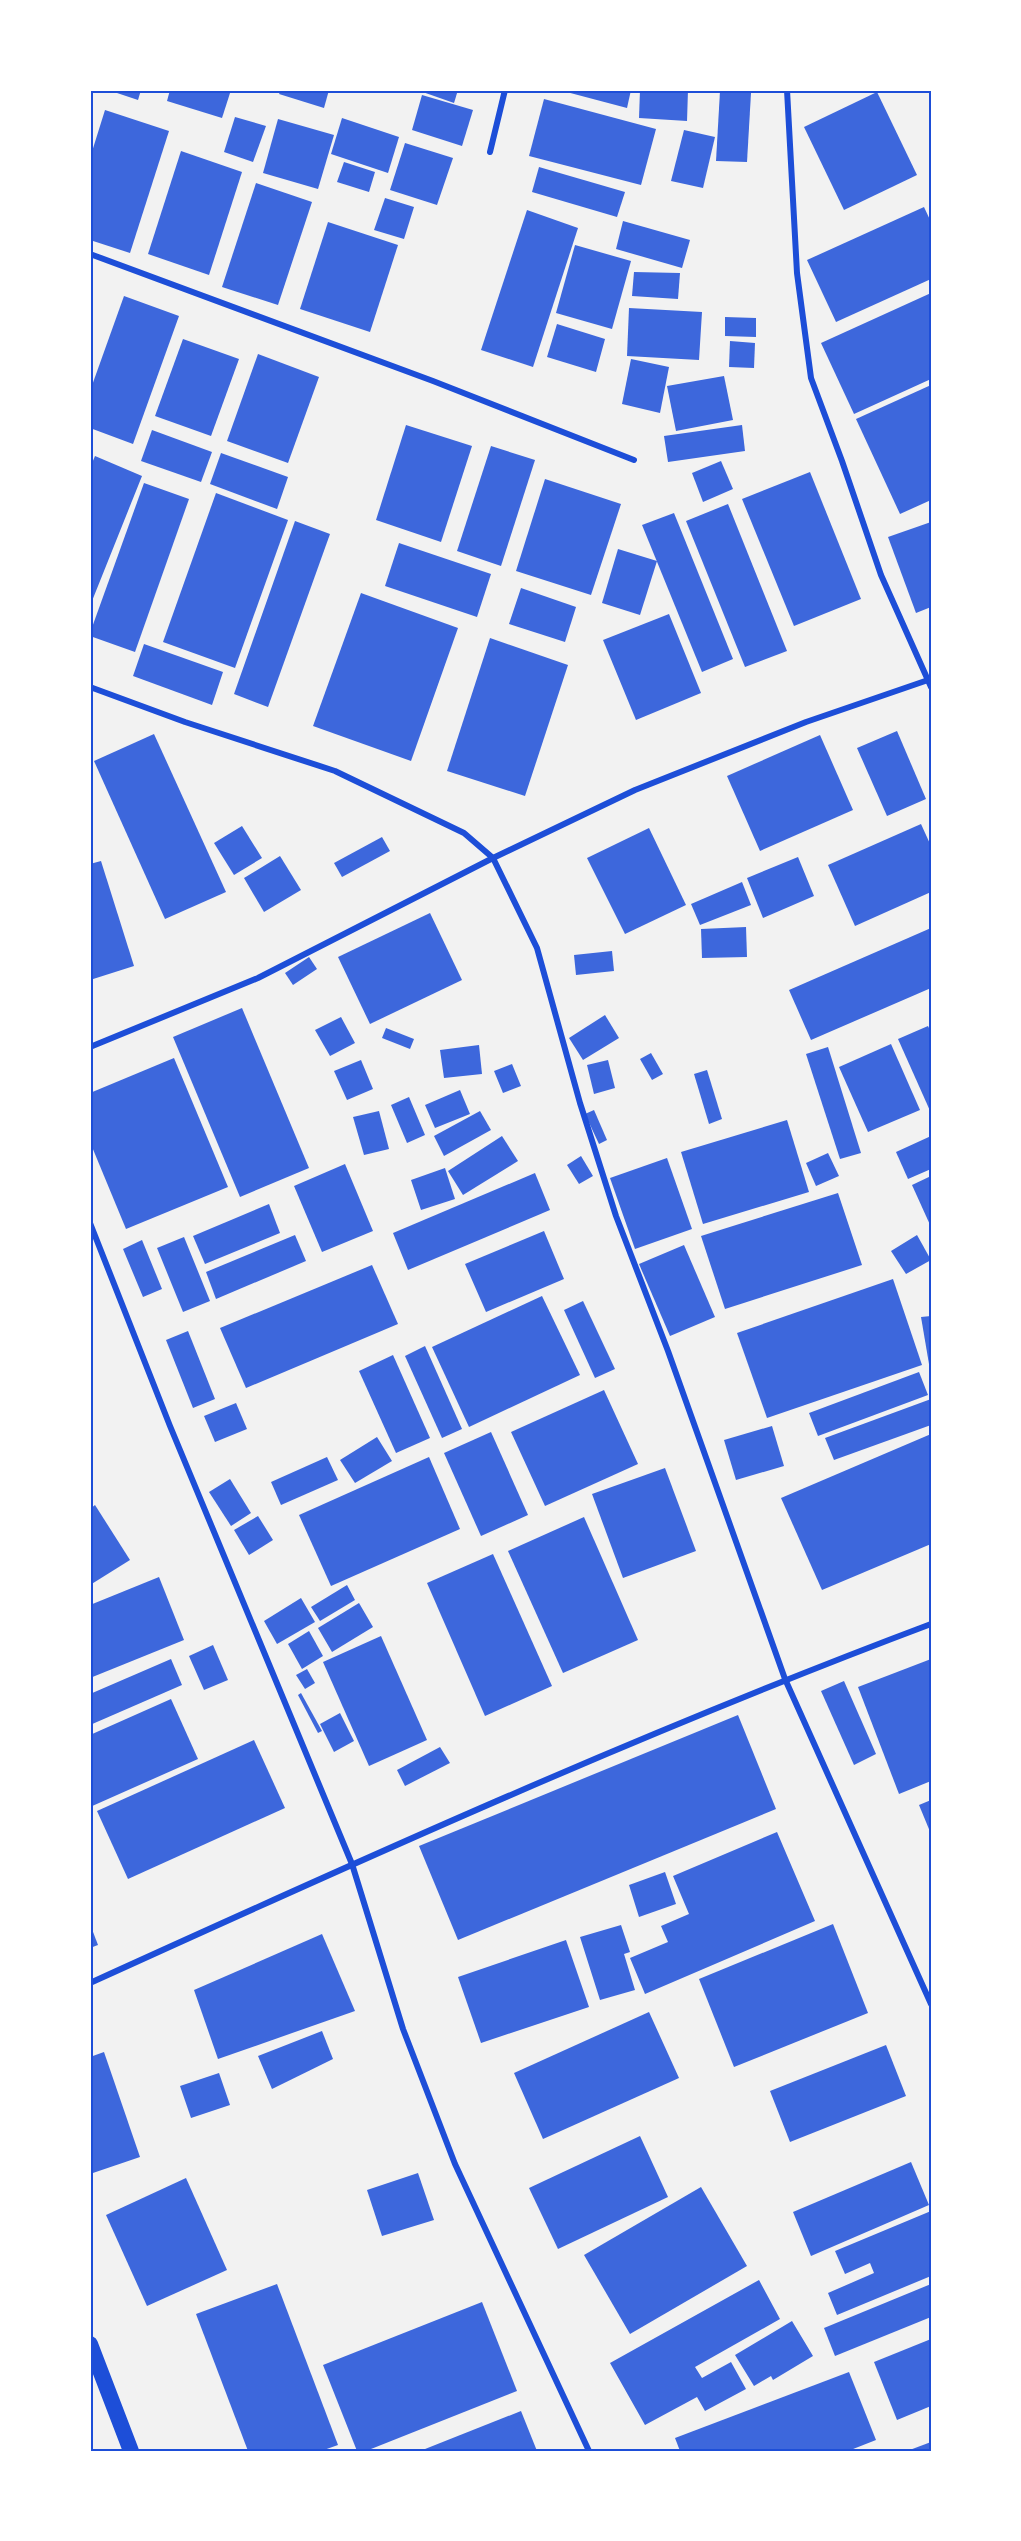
<svg xmlns="http://www.w3.org/2000/svg" width="1021" height="2541" font-family="Manrope,sans-serif">
  <rect width="100%" height="100%" fill="#f2f2f2"/>
  <g fill="#3d67dc">
    <polygon points="108,90 141,90 138,100"/>
    <polygon points="170,90 231,90 222,118 167,101"/>
    <polygon points="281,90 329,90 324,108 279,94"/>
    <polygon points="417,90 458,90 454,103"/>
    <polygon points="559,90 631,90 627,108"/>
    <polygon points="640,90 688,90 687,121 639,118"/>
    <polygon points="720,91 751,93 747,162 716,161"/>
    <polygon points="877,92 917,175 844,210 804,127"/>
    <polygon points="422,95 473,110 462,146 412,130"/>
    <polygon points="544,99 656,129 641,185 529,156"/>
    <polygon points="105,110 169,131 130,253 90,240 90,158"/>
    <polygon points="235,117 266,126 253,162 224,152"/>
    <polygon points="342,118 399,137 388,173 331,154"/>
    <polygon points="278,119 334,135 318,189 263,173"/>
    <polygon points="684,130 715,137 703,188 671,181"/>
    <polygon points="405,143 453,158 437,205 390,190"/>
    <polygon points="181,151 242,172 209,275 148,254"/>
    <polygon points="344,162 375,172 369,192 337,182"/>
    <polygon points="539,167 625,192 617,217 532,192"/>
    <polygon points="256,183 312,202 278,305 222,287"/>
    <polygon points="385,198 414,207 404,239 374,230"/>
    <polygon points="924,207 931,222 931,279 836,322 807,260"/>
    <polygon points="527,210 578,228 533,367 481,350"/>
    <polygon points="623,221 690,240 682,268 616,249"/>
    <polygon points="328,222 398,245 370,332 300,309"/>
    <polygon points="575,245 631,261 612,329 556,313"/>
    <polygon points="634,272 680,273 678,299 632,296"/>
    <polygon points="931,293 931,379 854,414 821,343"/>
    <polygon points="124,296 179,316 133,444 90,428 90,391"/>
    <polygon points="629,308 702,312 699,360 627,356"/>
    <polygon points="725,317 756,318 756,337 725,336"/>
    <polygon points="557,324 605,339 596,372 547,357"/>
    <polygon points="183,339 239,359 211,436 155,416"/>
    <polygon points="730,341 755,343 754,368 729,367"/>
    <polygon points="258,354 319,377 288,463 227,441"/>
    <polygon points="631,359 669,367 660,413 622,404"/>
    <polygon points="724,376 733,420 676,431 667,386"/>
    <polygon points="931,385 931,500 900,514 856,419"/>
    <polygon points="406,425 472,446 441,542 376,520"/>
    <polygon points="742,425 745,451 668,462 664,436"/>
    <polygon points="152,430 212,452 201,482 141,461"/>
    <polygon points="491,446 535,460 501,566 457,551"/>
    <polygon points="221,453 288,477 277,509 210,484"/>
    <polygon points="95,456 142,476 90,606 90,468"/>
    <polygon points="721,461 733,489 703,502 692,473"/>
    <polygon points="810,472 861,599 794,626 742,499"/>
    <polygon points="545,479 621,504 591,595 516,571"/>
    <polygon points="144,483 189,499 135,652 90,636 90,633"/>
    <polygon points="216,493 288,520 235,668 163,642"/>
    <polygon points="728,504 787,651 745,667 686,521"/>
    <polygon points="674,513 733,659 702,672 642,525"/>
    <polygon points="295,521 330,534 268,707 234,694"/>
    <polygon points="931,522 931,607 916,613 888,537"/>
    <polygon points="399,543 491,574 477,617 385,586"/>
    <polygon points="618,549 657,561 640,615 602,603"/>
    <polygon points="521,588 576,607 565,642 509,624"/>
    <polygon points="361,593 458,628 411,761 313,726"/>
    <polygon points="669,614 701,693 636,720 603,640"/>
    <polygon points="490,638 568,665 525,796 447,771"/>
    <polygon points="144,644 223,672 212,705 133,676"/>
    <polygon points="897,731 926,799 887,816 857,748"/>
    <polygon points="154,734 226,892 165,919 94,761"/>
    <polygon points="820,735 853,810 760,851 727,776"/>
    <polygon points="921,824 931,846 931,892 855,926 828,865"/>
    <polygon points="242,826 262,858 234,875 214,843"/>
    <polygon points="649,828 686,905 625,934 587,858"/>
    <polygon points="382,837 390,851 342,877 334,863"/>
    <polygon points="280,856 301,890 264,912 244,878"/>
    <polygon points="798,857 814,896 763,918 747,878"/>
    <polygon points="101,861 134,966 90,980 90,864"/>
    <polygon points="742,882 751,905 700,925 691,904"/>
    <polygon points="430,913 462,980 370,1024 338,957"/>
    <polygon points="746,927 747,957 702,958 701,929"/>
    <polygon points="931,928 931,988 811,1040 789,990"/>
    <polygon points="612,951 614,971 576,975 574,955"/>
    <polygon points="309,957 317,969 293,985 285,973"/>
    <polygon points="242,1008 309,1168 240,1197 173,1037"/>
    <polygon points="605,1015 619,1038 583,1060 569,1038"/>
    <polygon points="341,1017 355,1043 330,1056 315,1030"/>
    <polygon points="928,1026 931,1032 931,1113 898,1039"/>
    <polygon points="386,1028 414,1039 410,1049 382,1038"/>
    <polygon points="891,1044 920,1110 868,1132 839,1067"/>
    <polygon points="479,1045 482,1074 444,1078 440,1050"/>
    <polygon points="828,1047 861,1153 840,1159 806,1054"/>
    <polygon points="651,1053 663,1074 652,1080 640,1059"/>
    <polygon points="174,1058 228,1187 126,1229 90,1142 90,1093"/>
    <polygon points="361,1060 373,1089 347,1100 334,1071"/>
    <polygon points="608,1060 615,1088 594,1094 587,1065"/>
    <polygon points="512,1064 521,1086 503,1093 494,1071"/>
    <polygon points="707,1070 722,1119 709,1124 694,1074"/>
    <polygon points="460,1090 470,1114 435,1128 425,1105"/>
    <polygon points="409,1097 425,1135 407,1143 391,1105"/>
    <polygon points="594,1110 607,1140 599,1144 585,1114"/>
    <polygon points="379,1111 389,1149 364,1155 353,1117"/>
    <polygon points="480,1111 491,1130 444,1156 434,1136"/>
    <polygon points="787,1120 809,1192 703,1224 681,1152"/>
    <polygon points="502,1136 518,1161 463,1195 448,1171"/>
    <polygon points="931,1136 931,1169 908,1179 896,1152"/>
    <polygon points="828,1153 839,1176 816,1186 806,1163"/>
    <polygon points="581,1156 593,1176 579,1184 567,1165"/>
    <polygon points="667,1158 692,1229 635,1249 610,1178"/>
    <polygon points="345,1164 373,1231 322,1252 294,1186"/>
    <polygon points="445,1168 455,1199 421,1210 411,1180"/>
    <polygon points="535,1173 550,1210 408,1270 393,1233"/>
    <polygon points="931,1176 931,1227 912,1185"/>
    <polygon points="838,1193 862,1265 725,1309 701,1236"/>
    <polygon points="269,1204 280,1233 205,1264 193,1236"/>
    <polygon points="544,1231 564,1279 486,1312 465,1264"/>
    <polygon points="295,1235 306,1261 216,1299 206,1272"/>
    <polygon points="917,1235 931,1260 906,1274 891,1251"/>
    <polygon points="184,1237 210,1301 183,1312 157,1248"/>
    <polygon points="142,1240 162,1289 143,1297 123,1249"/>
    <polygon points="684,1245 715,1317 670,1336 639,1264"/>
    <polygon points="372,1265 398,1324 246,1388 220,1328"/>
    <polygon points="893,1279 922,1365 767,1418 737,1333"/>
    <polygon points="542,1296 580,1375 469,1427 432,1347"/>
    <polygon points="583,1301 615,1369 595,1378 564,1310"/>
    <polygon points="931,1316 931,1364 929,1364 921,1317"/>
    <polygon points="188,1331 215,1399 193,1408 166,1340"/>
    <polygon points="425,1346 462,1429 442,1438 405,1356"/>
    <polygon points="393,1355 430,1438 396,1453 359,1371"/>
    <polygon points="919,1372 928,1395 818,1436 809,1413"/>
    <polygon points="604,1390 638,1464 545,1506 511,1432"/>
    <polygon points="931,1399 931,1425 834,1460 825,1438"/>
    <polygon points="236,1403 247,1429 215,1442 204,1416"/>
    <polygon points="772,1426 784,1466 736,1480 724,1440"/>
    <polygon points="491,1432 528,1515 481,1536 444,1453"/>
    <polygon points="931,1434 931,1544 822,1590 781,1498"/>
    <polygon points="377,1437 392,1461 355,1483 340,1460"/>
    <polygon points="327,1457 338,1480 281,1505 271,1482"/>
    <polygon points="429,1457 460,1529 331,1586 299,1515"/>
    <polygon points="665,1468 696,1551 623,1578 592,1494"/>
    <polygon points="230,1479 251,1513 231,1526 209,1492"/>
    <polygon points="95,1505 130,1560 90,1585 90,1509"/>
    <polygon points="258,1516 273,1540 249,1555 234,1530"/>
    <polygon points="584,1517 638,1640 563,1673 508,1551"/>
    <polygon points="493,1554 552,1686 485,1716 427,1583"/>
    <polygon points="159,1577 184,1640 90,1678 90,1605"/>
    <polygon points="347,1585 355,1600 320,1621 311,1607"/>
    <polygon points="301,1598 315,1622 277,1644 264,1621"/>
    <polygon points="359,1603 373,1627 332,1652 318,1628"/>
    <polygon points="309,1631 323,1656 302,1669 288,1644"/>
    <polygon points="381,1636 427,1740 369,1766 323,1662"/>
    <polygon points="213,1645 228,1680 204,1690 189,1656"/>
    <polygon points="171,1659 182,1685 90,1725 90,1694"/>
    <polygon points="931,1659 931,1781 899,1794 858,1687"/>
    <polygon points="307,1669 315,1683 305,1689 296,1675"/>
    <polygon points="844,1681 876,1754 854,1765 821,1691"/>
    <polygon points="301,1693 322,1731 318,1733 298,1695"/>
    <polygon points="171,1699 198,1759 90,1807 90,1735"/>
    <polygon points="340,1713 354,1741 334,1752 320,1724"/>
    <polygon points="738,1715 776,1809 458,1940 419,1846"/>
    <polygon points="254,1740 285,1808 128,1879 97,1811"/>
    <polygon points="440,1747 450,1763 405,1786 397,1770"/>
    <polygon points="931,1800 931,1834 919,1805"/>
    <polygon points="777,1832 815,1921 645,1994 630,1958 668,1942 661,1926 689,1914 673,1876"/>
    <polygon points="665,1872 676,1904 639,1917 629,1885"/>
    <polygon points="90,1924 98,1945 90,1948"/>
    <polygon points="833,1924 868,2013 734,2067 699,1979"/>
    <polygon points="621,1925 630,1952 624,1954 635,1990 600,2000 580,1937"/>
    <polygon points="322,1934 355,2011 218,2059 194,1990"/>
    <polygon points="566,1940 589,2007 481,2043 458,1977"/>
    <polygon points="649,2012 679,2078 543,2139 514,2073"/>
    <polygon points="322,2031 333,2059 272,2089 258,2056"/>
    <polygon points="886,2045 906,2096 790,2142 770,2091"/>
    <polygon points="104,2052 140,2157 90,2174 90,2057"/>
    <polygon points="219,2073 230,2105 191,2118 180,2086"/>
    <polygon points="640,2136 668,2197 558,2249 529,2188"/>
    <polygon points="911,2162 929,2205 811,2256 793,2212"/>
    <polygon points="418,2173 434,2220 382,2236 367,2190"/>
    <polygon points="186,2178 227,2270 147,2306 106,2215"/>
    <polygon points="701,2187 747,2266 630,2334 584,2255"/>
    <polygon points="931,2211 931,2276 837,2315 828,2293 874,2273 870,2263 845,2274 835,2251"/>
    <polygon points="759,2280 780,2319 695,2367 702,2378 731,2362 746,2389 705,2411 697,2397 645,2425 610,2363"/>
    <polygon points="277,2284 338,2445 321,2451 248,2451 196,2314"/>
    <polygon points="931,2284 931,2317 835,2356 824,2328"/>
    <polygon points="482,2302 517,2391 366,2451 357,2451 323,2365"/>
    <polygon points="792,2321 813,2356 773,2380 771,2376 754,2386 735,2355"/>
    <polygon points="931,2339 931,2406 897,2420 874,2362"/>
    <polygon points="849,2372 876,2440 848,2451 680,2451 675,2438"/>
    <polygon points="521,2411 537,2451 420,2451"/>
    <polygon points="931,2442 931,2451 907,2451"/>
  </g>
  <g fill="none" stroke-linecap="round" stroke-linejoin="round">
    <g stroke="#1d4ed8" stroke-width="6">
      <polyline points="787,90 797,273 811,378 842,461 881,575 931,687"/>
      <polyline points="490,152 505,90"/>
      <polyline points="90,254 433,381 634,460"/>
      <polyline points="90,687 185,722 335,771 464,833 493,858 537,948 580,1103 616,1216 668,1351 785,1679 931,2004"/>
      <polyline points="90,1047 258,978 493,858 635,790 806,722 931,679"/>
      <polyline points="90,1223 170,1426 352,1864 403,2029 455,2164 589,2451"/>
      <path d="M90,1983C367,1857 646,1731 931,1624"/>
    </g>
    <polyline stroke="#1d4ed8" stroke-width="16" points="90,2344 131,2451"/>
  </g>
  <rect width="1021" height="2541" fill="none" stroke="#ffffff" stroke-width="183"/>
  <rect x="92" y="92" width="838" height="2358" fill="none" stroke="#1d4ed8" stroke-width="2"/>
</svg>
